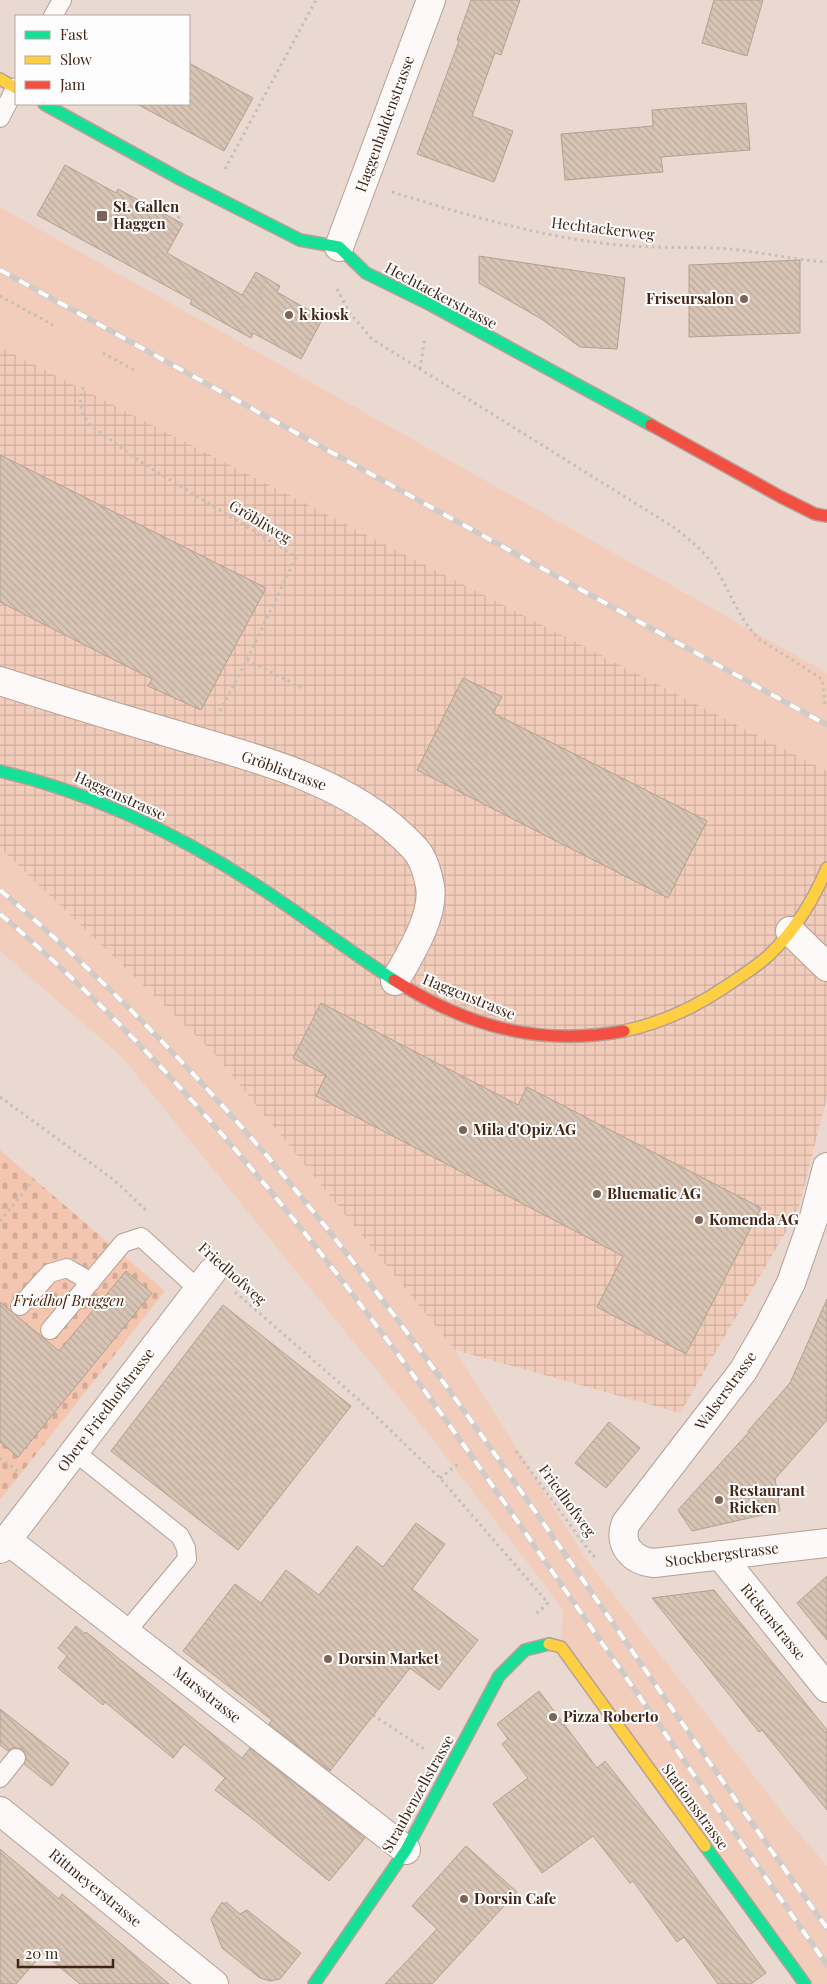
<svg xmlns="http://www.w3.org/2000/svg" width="827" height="1984" font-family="'Playfair Display',serif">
  <defs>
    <pattern id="industrial-grid" width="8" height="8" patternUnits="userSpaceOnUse" patternTransform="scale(1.25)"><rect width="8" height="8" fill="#f2cdbc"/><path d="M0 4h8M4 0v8" fill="none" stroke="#d1b0a1"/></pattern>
    <pattern id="cemetery-stones" width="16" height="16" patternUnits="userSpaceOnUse" patternTransform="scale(1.25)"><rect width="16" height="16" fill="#f5c6af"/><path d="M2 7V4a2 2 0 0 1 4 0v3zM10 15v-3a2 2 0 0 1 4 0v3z" fill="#d3aa96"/></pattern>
    <pattern id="building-back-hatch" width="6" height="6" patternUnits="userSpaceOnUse" patternTransform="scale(1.25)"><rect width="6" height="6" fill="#d7c4b4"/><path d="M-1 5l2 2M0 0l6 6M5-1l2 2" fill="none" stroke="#baa89a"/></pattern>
  </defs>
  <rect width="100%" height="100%" fill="#ead9d0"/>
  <g fill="#f2cdbc">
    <polygon points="0,207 827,673 827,771 0,347"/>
    <polygon points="0,848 213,1052 455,1350 586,1559 792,1825 827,1866 827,1984 805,1984 561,1647 563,1611 548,1589 422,1426 122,1057 0,951"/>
  </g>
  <polygon fill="url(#industrial-grid)" points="0,347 827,771 827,1097 798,1211 680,1413 455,1350 213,1052 0,848"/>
  <polygon fill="url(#cemetery-stones)" points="0,1150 165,1291 0,1500"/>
  <g fill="url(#building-back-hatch)" stroke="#b2a090">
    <polygon points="471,0 520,0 501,55 495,53 472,116 513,131 494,182 417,154 459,41 457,40"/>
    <polygon points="714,0 763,0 747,56 702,43"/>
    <polygon points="189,63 253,98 224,151 137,104 189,104"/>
    <polygon points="746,103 750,150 661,157 663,172 565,180 561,134 653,126 652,110"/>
    <polygon points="65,165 116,193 118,189 183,224 167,253 242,295 256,272 280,286 277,292 323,318 301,359 253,333 251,338 190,304 192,300 37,215"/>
    <polygon points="479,256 625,278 617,349 580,347 543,320 479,283"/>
    <polygon points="800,260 800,333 689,337 689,265"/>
    <polygon points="0,455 266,588 201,710 148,686 152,679 0,602"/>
    <polygon points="463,678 502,697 493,713 707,821 668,898 417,770"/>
    <polygon points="321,1003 518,1105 527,1087 761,1208 686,1354 597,1307 623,1256 316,1096 326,1075 293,1058"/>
    <polygon points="126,1271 152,1293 18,1457 0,1442 0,1302 59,1351"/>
    <polygon points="827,1299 827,1420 775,1479 780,1511 692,1531 678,1510 749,1432 748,1431 790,1383"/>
    <polygon points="223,1305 351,1406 238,1550 111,1451"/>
    <polygon points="609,1422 640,1448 606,1488 575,1463"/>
    <polygon points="416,1523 445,1544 412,1589 478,1640 439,1690 410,1668 330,1771 269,1724 272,1720 183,1651 235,1584 261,1603 286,1570 319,1595 357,1546 383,1567"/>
    <polygon points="827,1576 827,1640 797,1603"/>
    <polygon points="714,1590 827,1730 827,1810 762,1730 759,1732 652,1598"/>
    <polygon points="76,1626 85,1634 86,1632 242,1758 250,1748 365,1838 329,1881 253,1819 215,1790 225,1778 184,1744 173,1758 105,1702 103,1705 58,1668 67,1656 58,1648"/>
    <polygon points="539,1691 597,1768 605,1761 686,1864 766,1973 751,1984 718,1984 684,1937 677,1942 633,1881 630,1883 593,1836 542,1873 493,1804 528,1778 502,1744 508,1739 497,1724"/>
    <polygon points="0,1709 69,1763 52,1786 24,1764 26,1755 22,1749 13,1748 8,1751 0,1745"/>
    <polygon points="466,1846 517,1892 432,1984 385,1984 437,1929 412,1906"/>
    <polygon points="0,1849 59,1899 62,1894 169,1984 80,1984 43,1953 16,1984 0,1984"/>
    <polygon points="222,1902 224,1904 226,1902 240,1914 247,1910 301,1953 280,1979 270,1981 260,1978 222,1948 211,1919"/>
  </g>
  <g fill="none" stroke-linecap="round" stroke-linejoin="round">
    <g stroke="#b5a095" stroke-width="20">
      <g id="lane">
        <polyline points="53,16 62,0"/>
        <polyline points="0,118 16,87"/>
        <polyline points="20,1306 50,1273 67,1268 91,1282"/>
        <polyline points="50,1330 123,1243 141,1237 198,1289"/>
        <polyline points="75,1452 180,1536 186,1548 187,1559 126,1632"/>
        <polyline points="0,1778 16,1758"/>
      </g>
    </g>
    <g stroke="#b5a095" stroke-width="30">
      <g id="street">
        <polyline points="339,247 431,0"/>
        <path d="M0,681C53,698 106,714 160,730C239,754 328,773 392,827C402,836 412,844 419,854C425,864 428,875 430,886C435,916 409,956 395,981"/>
        <polyline points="790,931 827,967"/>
        <path d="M827,1167L814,1217L791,1283L768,1328L743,1371L626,1523C617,1545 633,1561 654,1563L827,1543"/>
        <polyline points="7,1540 406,1850"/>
        <polyline points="0,1549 212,1272"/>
        <polyline points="720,1555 827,1688"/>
        <polyline points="0,1811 214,1984"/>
      </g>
    </g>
    <g stroke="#b5a095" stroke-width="14">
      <g id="fast">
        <polyline points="44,104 182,180 300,240 339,247 366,273 431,305 651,425"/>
        <path d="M0,771C93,793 177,833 256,885C303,915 347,950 394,980"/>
        <polyline points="705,1846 805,1984"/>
        <polyline points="314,1984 406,1850 499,1676 525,1650 549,1644"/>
      </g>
    </g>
    <g stroke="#b5a095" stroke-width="14">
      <g id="slow">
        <polyline points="0,79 16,88"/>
        <path d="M624,1031C662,1023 696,1007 728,985C741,976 756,967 768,956C794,932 813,901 827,868"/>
        <polyline points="549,1644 561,1647 705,1846"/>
      </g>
    </g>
    <g stroke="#b5a095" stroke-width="14">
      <g id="jam">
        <polyline points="651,425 781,497 815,514 827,516"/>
        <path d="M394,980C466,1026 539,1047 624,1031"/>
      </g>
    </g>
    <g stroke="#c7bdb8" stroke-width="3" stroke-dasharray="2.5 4" stroke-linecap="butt">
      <polyline points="225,169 316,0"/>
      <path d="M392,192C463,214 534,235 609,244C649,249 689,246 729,249C762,252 794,260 827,262"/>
      <polyline points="156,258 181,213"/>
      <polyline points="180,271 250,310 266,281"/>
      <path d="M337,289L349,312L372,339L675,528C691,541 708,554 718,572C731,595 740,620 759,639L822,679L825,704L827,705"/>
      <polyline points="0,296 53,325"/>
      <polyline points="103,353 136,371"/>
      <polyline points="420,369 425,337"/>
      <polyline points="83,387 80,403 83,415 90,425 141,462 296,557 247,660 217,716"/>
      <polyline points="247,660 304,689"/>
      <polyline points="0,1097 114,1180 148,1212"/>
      <polyline points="0,1221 37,1176"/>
      <polyline points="235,1292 358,1399 440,1478 548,1603 536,1614"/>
      <polyline points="516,1451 593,1556 598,1555"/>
      <polyline points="0,1458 20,1473"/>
      <polyline points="440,1478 458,1464"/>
      <polyline points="373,1715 426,1750"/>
    </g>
    <use href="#lane" stroke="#fcf9f8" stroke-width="18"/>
    <use href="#street" stroke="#fcf9f8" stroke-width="28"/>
    <use href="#fast" stroke="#16e098" stroke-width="11"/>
    <use href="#slow" stroke="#ffcf43" stroke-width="11"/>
    <use href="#jam" stroke="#f24e42" stroke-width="11"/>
    <g stroke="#d1cbc8" stroke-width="5.5">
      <g id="rail">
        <polyline points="0,270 827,725"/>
        <path d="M0,890C93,969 181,1057 261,1149C361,1265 451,1391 539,1517C635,1654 729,1793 827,1928"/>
        <path d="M0,914C214,1095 379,1322 538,1551C634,1689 730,1827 827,1965"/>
      </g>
    </g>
    <use href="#rail" stroke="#fdfdfd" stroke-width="4" stroke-dasharray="11" stroke-linecap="butt"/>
  </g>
  <g fill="#7d6457" stroke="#fdfdfd" stroke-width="2">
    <rect x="96" y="210" width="12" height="12" rx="2.5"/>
    <circle cx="744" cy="299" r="5"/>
    <circle cx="289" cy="315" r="5"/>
    <circle cx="463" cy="1130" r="5"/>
    <circle cx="597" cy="1194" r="5"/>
    <circle cx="699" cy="1220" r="5"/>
    <circle cx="719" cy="1500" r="5"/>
    <circle cx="328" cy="1659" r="5"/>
    <circle cx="553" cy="1717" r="5"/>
    <circle cx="464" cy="1899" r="5"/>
  </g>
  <g text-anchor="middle" stroke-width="4" stroke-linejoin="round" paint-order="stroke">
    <g font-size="15" fill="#432516" stroke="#fdfdfd">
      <text transform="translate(385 124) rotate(-70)" y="5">Haggenhaldenstrasse</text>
      <text transform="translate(603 229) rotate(7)" y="5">Hechtackerweg</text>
      <text transform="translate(441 296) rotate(28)" y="5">Hechtackerstrasse</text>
      <text transform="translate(260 522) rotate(31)" y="5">Gröbliweg</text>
      <text transform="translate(284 771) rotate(20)" y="5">Gröblistrasse</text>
      <text transform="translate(120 796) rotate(24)" y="5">Haggenstrasse</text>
      <text transform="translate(469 997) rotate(22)" y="5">Haggenstrasse</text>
      <text transform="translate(232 1274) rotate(42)" y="5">Friedhofweg</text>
      <text transform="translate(726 1391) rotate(-54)" y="5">Walserstrasse</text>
      <text transform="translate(106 1410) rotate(-53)" y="5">Obere Friedhofstrasse</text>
      <text transform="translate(567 1501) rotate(54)" y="5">Friedhofweg</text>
      <text transform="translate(722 1555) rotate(-7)" y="5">Stockbergstrasse</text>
      <text transform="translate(773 1622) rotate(51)" y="5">Rickenstrasse</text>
      <text transform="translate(207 1695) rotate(38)" y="5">Marsstrasse</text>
      <text transform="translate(418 1794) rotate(-61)" y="5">Straubenzellstrasse</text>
      <text transform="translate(695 1807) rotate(54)" y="5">Stationsstrasse</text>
      <text transform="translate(95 1888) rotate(39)" y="5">Rittmeyerstrasse</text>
    </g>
    <g font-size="15" font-weight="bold" fill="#432516" stroke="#fdfdfd" text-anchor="start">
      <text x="113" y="212">St. Gallen<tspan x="113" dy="17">Haggen</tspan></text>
      <text x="734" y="304" text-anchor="end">Friseursalon</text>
      <text x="299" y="320">k kiosk</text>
      <text x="473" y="1135">Mila d'Opiz AG</text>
      <text x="607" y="1199">Bluematic AG</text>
      <text x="709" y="1225">Komenda AG</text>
      <text x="729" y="1496">Restaurant<tspan x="729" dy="17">Ricken</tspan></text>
      <text x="338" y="1664">Dorsin Market</text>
      <text x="563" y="1722">Pizza Roberto</text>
      <text x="474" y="1904">Dorsin Cafe</text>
    </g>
    <g font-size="15" font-style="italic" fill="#4e2006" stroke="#fdfdfd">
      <text x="69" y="1306">Friedhof Bruggen</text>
    </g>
  </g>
  <rect x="15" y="15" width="175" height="90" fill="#fdfdfd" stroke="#b3a7a1"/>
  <rect x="25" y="31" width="25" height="8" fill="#16e098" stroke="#b3a7a1"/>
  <text x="60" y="40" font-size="15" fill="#432516">Fast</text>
  <rect x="25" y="56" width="25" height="8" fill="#ffcf43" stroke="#b3a7a1"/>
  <text x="60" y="65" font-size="15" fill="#432516">Slow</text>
  <rect x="25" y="81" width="25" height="8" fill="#f24e42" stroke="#b3a7a1"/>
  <text x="60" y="90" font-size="15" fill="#432516">Jam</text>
  <path d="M18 1959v8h95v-8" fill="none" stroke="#432516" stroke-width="2.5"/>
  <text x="25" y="1959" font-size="15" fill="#432516" stroke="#fdfdfd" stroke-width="4" paint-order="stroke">20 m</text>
</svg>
